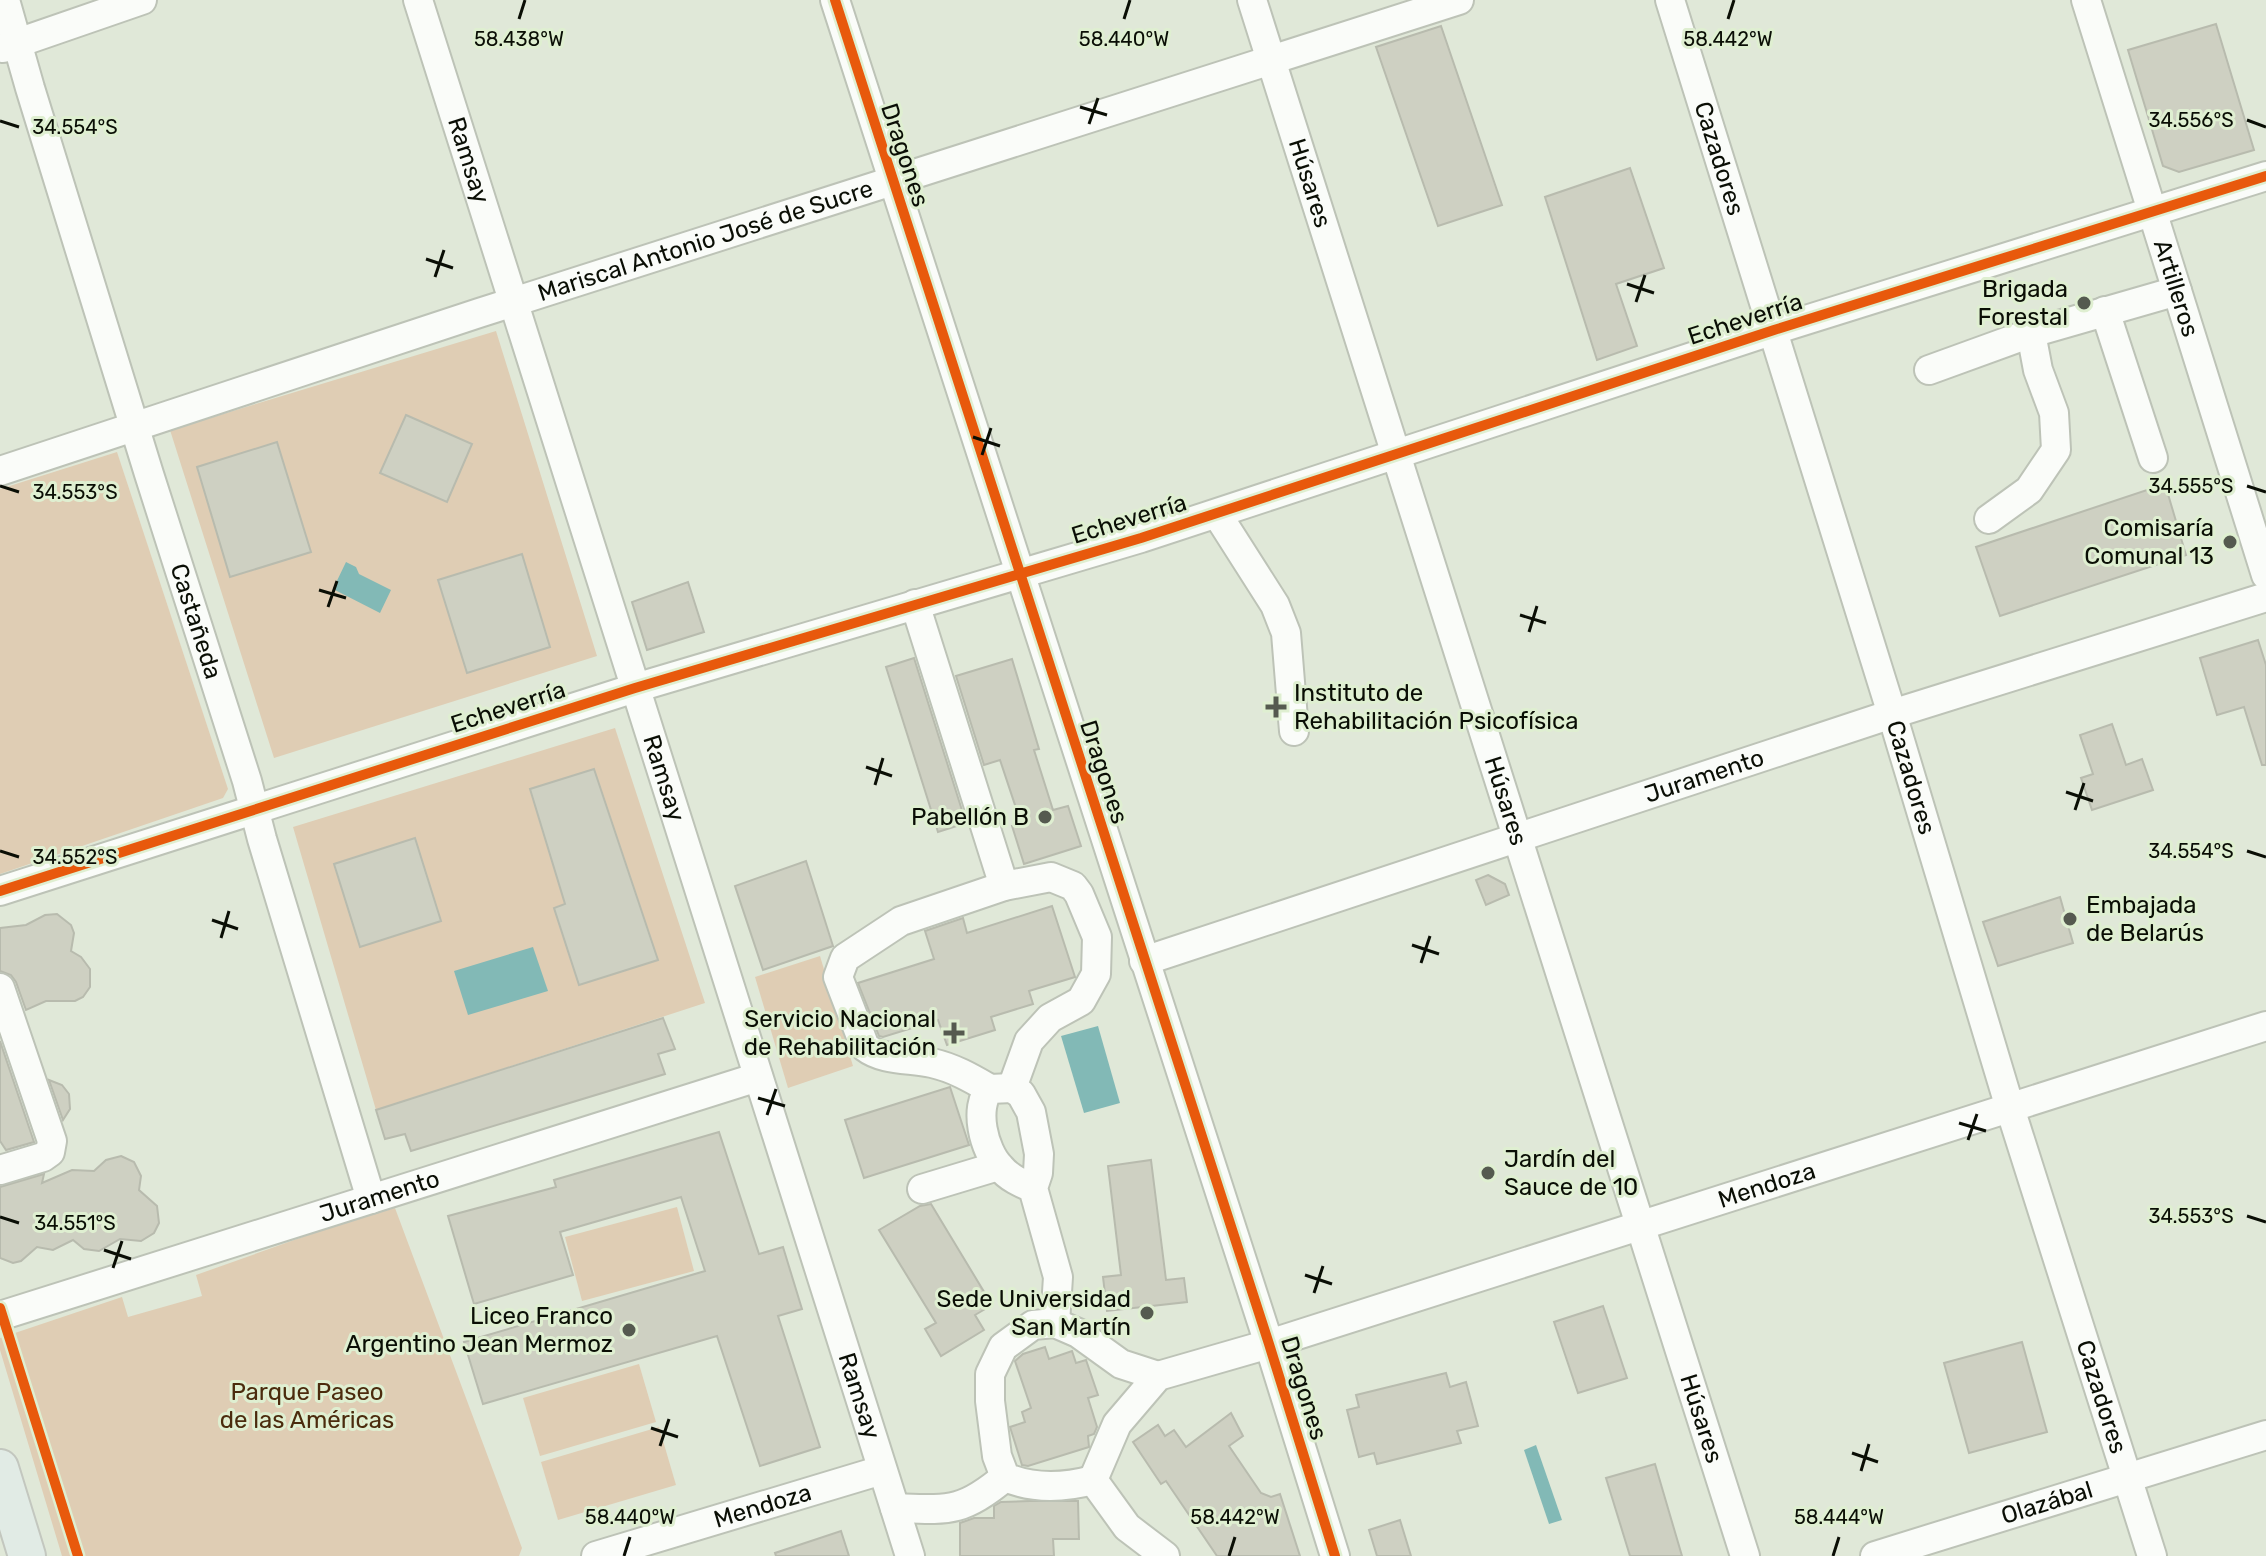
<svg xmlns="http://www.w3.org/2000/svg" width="2266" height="1556" font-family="Rubik,sans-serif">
  <rect width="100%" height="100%" fill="#e0e8d8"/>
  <g fill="#dfcdb4" fill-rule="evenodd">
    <path d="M496,331L597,656L274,758L170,430ZM407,415L472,444L447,502L381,473ZM277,442L230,576L197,467ZM521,555L550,647L467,673L438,580Z"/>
    <polygon points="117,452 228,789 223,798 0,874 0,489"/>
    <path d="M615,728L705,1003L376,1110L293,827ZM594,769L657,960L579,985L554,908L565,904L530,790ZM415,838L441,921L360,946L334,864Z"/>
    <polygon points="820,956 853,1066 788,1088 755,977"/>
    <polygon points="677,1207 694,1271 582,1301 565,1237"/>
    <polygon points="395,1208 522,1548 519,1556 62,1556 0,1350 0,1338 122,1297 128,1317 202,1296 196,1275 342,1223"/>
    <polygon points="639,1364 656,1422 540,1456 523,1398"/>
    <polygon points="659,1427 676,1485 558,1520 541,1462"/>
  </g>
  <g fill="#82b9b6">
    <polygon points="346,562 356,567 359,574 391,590 380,613 333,589"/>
    <polygon points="533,947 548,991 468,1015 454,971"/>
    <polygon points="1098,1026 1120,1103 1084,1113 1061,1036"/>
    <polygon points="1536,1445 1562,1520 1549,1524 1524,1450"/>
  </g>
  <g fill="#ced0c2" stroke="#b8bbae" stroke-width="2">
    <polygon points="2216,24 2254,150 2179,172 2163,166 2128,50"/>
    <polygon points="1441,26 1502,205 1438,226 1376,47"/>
    <polygon points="1630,168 1664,268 1616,284 1637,346 1597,360 1545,197"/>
    <polygon points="406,415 472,444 447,502 380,473"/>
    <polygon points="277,442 311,552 230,577 197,467"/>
    <polygon points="2165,484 2186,555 2000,616 1976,547"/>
    <polygon points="522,554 550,647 467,673 438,580"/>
    <polygon points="688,582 704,632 647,650 632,602"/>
    <polygon points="2258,640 2266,665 2266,765 2262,765 2244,707 2217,715 2200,658"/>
    <polygon points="914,658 966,823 938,832 886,667"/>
    <polygon points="1012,659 1039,749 1034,750 1053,810 1068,806 1081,846 1024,864 1012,826 1021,823 1000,760 984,765 956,676"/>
    <polygon points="2112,724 2126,765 2142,759 2153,790 2092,810 2081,778 2093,774 2080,735"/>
    <polygon points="594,769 658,960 579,985 554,908 565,904 530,789"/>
    <polygon points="415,838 441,921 360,947 334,864"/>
    <polygon points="806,861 833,946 763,970 735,886"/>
    <polygon points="1488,875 1505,884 1509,895 1486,905 1476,880"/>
    <polygon points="2060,897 2073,943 1998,966 1983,922"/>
    <polygon points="1052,906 1075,977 1029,991 1033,1004 991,1017 995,1030 947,1045 938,1020 883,1037 879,1036 858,983 934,959 925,931 963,918 967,933"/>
    <polygon points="57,914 71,925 74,933 71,951 81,957 90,969 90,987 83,997 75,1001 46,1001 26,1010 16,982 11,975 0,971 0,928 26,925 45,915"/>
    <polygon points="663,1018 675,1049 658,1054 665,1074 411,1151 405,1134 385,1139 376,1110"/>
    <polygon points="0,1041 34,1142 6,1150 0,1141"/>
    <polygon points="49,1080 62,1085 69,1094 70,1109 63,1120"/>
    <polygon points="950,1087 969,1145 864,1178 845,1120"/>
    <polygon points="719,1132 759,1254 783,1247 802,1309 778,1316 820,1447 760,1466 717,1336 483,1404 464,1342 705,1271 681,1197 560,1232 573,1275 474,1304 448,1216 556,1187 554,1180"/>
    <polygon points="121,1156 134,1162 141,1176 139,1190 157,1206 159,1223 154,1233 141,1241 120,1239 99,1251 84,1249 73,1240 53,1250 37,1247 21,1261 13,1263 0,1258 0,1187 44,1174 42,1183 72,1170 94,1171 106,1160"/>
    <polygon points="1151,1160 1166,1280 1184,1278 1187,1302 1107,1311 1103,1277 1121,1275 1108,1166"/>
    <polygon points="931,1204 992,1305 975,1315 984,1330 941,1356 925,1329 936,1323 879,1230 920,1206"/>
    <polygon points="1603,1306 1627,1378 1578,1393 1554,1322"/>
    <polygon points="2022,1342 2047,1432 1969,1453 1944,1363"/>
    <polygon points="1045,1347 1049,1359 1072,1351 1076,1363 1086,1360 1098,1395 1088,1398 1097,1427 1094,1434 1088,1436 1089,1447 1028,1466 1022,1465 1010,1427 1025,1422 1022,1412 1031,1408 1015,1361 1023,1354"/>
    <polygon points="1446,1373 1450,1387 1466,1382 1478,1426 1457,1431 1461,1443 1377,1464 1374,1453 1359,1457 1347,1410 1359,1407 1356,1395"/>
    <polygon points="1231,1413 1243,1436 1229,1446 1261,1493 1271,1497 1280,1494 1300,1556 1217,1556 1166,1481 1161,1484 1133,1442 1158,1425 1165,1436 1174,1430 1186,1447"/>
    <polygon points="1655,1464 1682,1556 1630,1556 1606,1478"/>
    <polygon points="1030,1501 1078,1501 1079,1539 1053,1539 1054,1556 960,1556 960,1523 974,1518 994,1518 994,1506 1001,1502"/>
    <polygon points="1400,1520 1411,1556 1377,1556 1369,1530"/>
    <polygon points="841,1531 849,1556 776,1556 775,1553"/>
  </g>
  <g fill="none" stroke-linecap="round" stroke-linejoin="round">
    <g stroke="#bdc3b7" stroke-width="32">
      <g id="minor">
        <path id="s1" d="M5,0L30,88L149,474L247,781L262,839L371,1199"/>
        <path id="s2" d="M418,0L910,1556"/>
        <polyline points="835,0 1269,1344 1335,1556"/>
        <path id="s3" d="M1252,0L1745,1556"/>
        <path id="s4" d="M1670,0L1892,714L2010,1108L2152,1556"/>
        <path id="s5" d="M2086,0L2266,575"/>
        <polyline points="3,48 142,0"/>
        <polyline points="2105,311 2153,458"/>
        <polyline points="1929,370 2031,333"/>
        <path id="s6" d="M0,471L479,313L1459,0"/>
        <polyline points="1217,514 1275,605 1286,633 1294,731"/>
        <polyline points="1989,519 2029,490 2056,450 2054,413 2038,370 2031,333 2177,291"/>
        <polyline points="915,604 1004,886"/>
        <polyline points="0,891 635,688 1141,538 1774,330 2266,176"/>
        <path id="s7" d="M1144,961L1892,714L2266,597"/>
        <polyline points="0,988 52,1141 50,1152 43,1157 0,1170"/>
        <path d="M990,1089C971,1078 954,1068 932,1063C910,1058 883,1061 865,1047L838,977L845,958L901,921L1004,886L1051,877L1073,886L1079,894L1097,937L1096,974L1081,1001L1050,1018L1029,1041L1012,1088"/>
        <path d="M1033,1188C1021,1183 1009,1178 1000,1167C984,1151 973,1107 990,1089L1012,1088L1021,1094L1031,1112L1039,1154L1038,1173L1033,1188L1058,1277L1055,1323"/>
        <polyline points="922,1189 998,1166"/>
        <path id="s8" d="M0,1316L758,1077"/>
        <path id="s9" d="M1093,1480L1117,1424L1158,1376L1269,1344L2266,1026"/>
        <path d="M1093,1480C1063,1488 1033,1489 1005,1477L997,1456L990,1401V1374L1003,1347L1033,1325L1055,1323L1078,1333L1121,1364L1158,1376"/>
        <polyline points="1093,1480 1127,1527 1165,1556"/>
        <path d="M895,1508C949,1510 962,1513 1005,1477"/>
        <path id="s10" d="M596,1556L882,1470"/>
        <path id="s11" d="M1875,1556L2266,1435"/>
      </g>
    </g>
    <g stroke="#c3c7bf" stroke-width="40">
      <polyline id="major" points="0,1468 27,1556"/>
    </g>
    <use href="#minor" stroke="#fafcf9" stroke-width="28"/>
    <use href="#major" stroke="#e1ebe5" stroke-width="36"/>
    <g stroke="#dfefd1" stroke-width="15">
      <g id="cycleway">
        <polyline points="835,0 1269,1344 1335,1556"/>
        <polyline points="0,891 635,688 1141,538 1774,330 2266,176"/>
        <polyline points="0,1308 78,1556"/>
      </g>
    </g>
    <use href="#cycleway" stroke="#e8590c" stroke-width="10"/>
  </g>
  <path fill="none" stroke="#0a0e05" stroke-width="3" d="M519,19L525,0M1124,19L1130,0M1728,19L1734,0M1080,107L1107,115M2247,120L2266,127M0,121L19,127M1089,124L1098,98M426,259L453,268M435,277L444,250M1627,284L1654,293M1636,302L1645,275M973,437L1000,446M982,455L991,428M0,486L19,492M2247,486L2266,492M319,590L346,598M328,607L337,581M1520,615L1546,623M1529,632L1537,606M866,767L892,776M875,785L883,758M2066,792L2093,801M2075,810L2084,783M0,851L19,857M2247,851L2266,857M212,920L238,929M221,938L229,911M1412,945L1439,954M1421,963L1430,936M758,1098L785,1106M767,1115L776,1089M1959,1123L1986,1131M1968,1140L1977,1114M2247,1216L2266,1222M0,1217L19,1223M104,1250L131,1259M113,1268L122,1241M1305,1275L1332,1284M1314,1293L1323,1266M651,1428L678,1437M660,1446L669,1419M1852,1453L1878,1462M1861,1471L1869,1444M624,1556L630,1537M1229,1556L1235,1537M1833,1556L1839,1537"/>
  <g fill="#555a4f" stroke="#dfefd1" stroke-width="3">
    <circle cx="2084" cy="303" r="8"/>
    <circle cx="2230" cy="542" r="8"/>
    <path d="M1272 695h8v8h8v8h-8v8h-8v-8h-8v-8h8z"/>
    <circle cx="1045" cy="817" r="8"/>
    <circle cx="2070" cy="919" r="8"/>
    <path d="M950 1021h8v8h8v8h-8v8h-8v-8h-8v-8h8z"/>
    <circle cx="1488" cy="1173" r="8"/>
    <circle cx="1147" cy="1313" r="8"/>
    <circle cx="629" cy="1330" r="8"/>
  </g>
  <g text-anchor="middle" stroke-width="6" stroke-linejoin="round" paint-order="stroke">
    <g font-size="24" fill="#0a0e05" stroke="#dfefd1">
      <text transform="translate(905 155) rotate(72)" y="8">Dragones</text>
      <text dy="8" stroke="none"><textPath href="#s4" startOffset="166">Cazadores</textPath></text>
      <text dy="8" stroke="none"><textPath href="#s2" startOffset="168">Ramsay</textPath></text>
      <text dy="8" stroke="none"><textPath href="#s3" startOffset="192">Húsares</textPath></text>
      <text dy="8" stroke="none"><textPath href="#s6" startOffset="742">Mariscal Antonio José de Sucre</textPath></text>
      <text dy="8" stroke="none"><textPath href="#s5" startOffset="302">Artilleros</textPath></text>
      <text transform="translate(1745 319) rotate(-18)" y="8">Echeverría</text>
      <text transform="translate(1129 519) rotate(-17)" y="8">Echeverría</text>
      <text dy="8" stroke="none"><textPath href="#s1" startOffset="650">Castañeda</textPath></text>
      <text transform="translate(508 707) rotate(-18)" y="8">Echeverría</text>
      <text transform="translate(1104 772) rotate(72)" y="8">Dragones</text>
      <text dy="8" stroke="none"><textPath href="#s7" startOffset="590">Juramento</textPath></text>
      <text dy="8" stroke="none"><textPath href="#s2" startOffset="816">Ramsay</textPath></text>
      <text dy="8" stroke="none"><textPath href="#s4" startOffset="814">Cazadores</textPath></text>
      <text dy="8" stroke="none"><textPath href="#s3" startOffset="840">Húsares</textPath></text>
      <text dy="8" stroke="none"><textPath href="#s9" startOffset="762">Mendoza</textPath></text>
      <text dy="8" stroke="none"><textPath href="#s8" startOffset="398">Juramento</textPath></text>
      <text transform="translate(1304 1388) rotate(73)" y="8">Dragones</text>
      <text dy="8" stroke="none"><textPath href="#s2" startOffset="1464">Ramsay</textPath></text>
      <text dy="8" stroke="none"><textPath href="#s4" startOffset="1462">Cazadores</textPath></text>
      <text dy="8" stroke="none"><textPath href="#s3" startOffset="1488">Húsares</textPath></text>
      <text dy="8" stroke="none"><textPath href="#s11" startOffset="180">Olazábal</textPath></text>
      <text dy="8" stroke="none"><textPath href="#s10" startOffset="174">Mendoza</textPath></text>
    </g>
    <g font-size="24" fill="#0a0e05" stroke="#dfefd1" text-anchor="end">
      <text x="2068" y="297">Brigada<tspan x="2068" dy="28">Forestal</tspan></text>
      <text x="2214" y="536">Comisaría<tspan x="2214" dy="28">Comunal 13</tspan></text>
      <text x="1294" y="701" text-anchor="start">Instituto de<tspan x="1294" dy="28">Rehabilitación Psicofísica</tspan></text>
      <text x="1029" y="825">Pabellón B</text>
      <text x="2086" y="913" text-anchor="start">Embajada<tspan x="2086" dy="28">de Belarús</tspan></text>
      <text x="936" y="1027">Servicio Nacional<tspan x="936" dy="28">de Rehabilitación</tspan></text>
      <text x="1504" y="1167" text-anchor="start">Jardín del<tspan x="1504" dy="28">Sauce de 10</tspan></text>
      <text x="1131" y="1307">Sede Universidad<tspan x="1131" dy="28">San Martín</tspan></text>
      <text x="613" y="1324">Liceo Franco<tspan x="613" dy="28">Argentino Jean Mermoz</tspan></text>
    </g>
    <g font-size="24" fill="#4b2b0d" stroke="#dfefd1">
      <text x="307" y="1400">Parque Paseo<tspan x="307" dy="28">de las Américas</tspan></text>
    </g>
  </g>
  <g font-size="20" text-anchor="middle" fill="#0a0e05" stroke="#dfefd1" stroke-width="6" stroke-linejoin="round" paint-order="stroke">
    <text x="519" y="46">58.438°W</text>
    <text x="1124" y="46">58.440°W</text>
    <text x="1728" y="46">58.442°W</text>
    <text x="2191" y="127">34.556°S</text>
    <text x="75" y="134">34.554°S</text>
    <text x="2191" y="493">34.555°S</text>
    <text x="75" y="499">34.553°S</text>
    <text x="2191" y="858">34.554°S</text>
    <text x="75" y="864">34.552°S</text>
    <text x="2191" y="1223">34.553°S</text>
    <text x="75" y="1230">34.551°S</text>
    <text x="630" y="1524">58.440°W</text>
    <text x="1235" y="1524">58.442°W</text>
    <text x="1839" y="1524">58.444°W</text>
  </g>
</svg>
